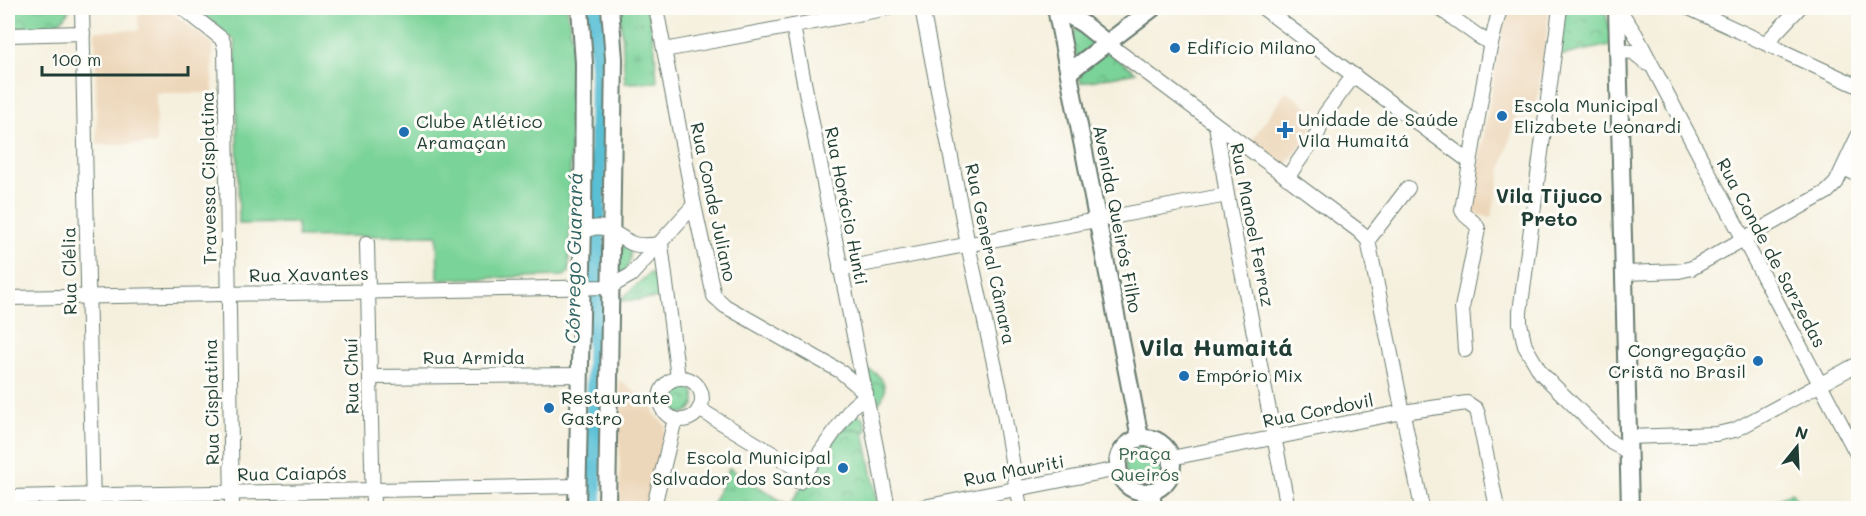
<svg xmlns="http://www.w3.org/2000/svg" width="1866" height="516" font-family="Mali,sans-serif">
  <defs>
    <pattern id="grass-tufts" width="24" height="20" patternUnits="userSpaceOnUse" patternTransform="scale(1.5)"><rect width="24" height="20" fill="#7ad398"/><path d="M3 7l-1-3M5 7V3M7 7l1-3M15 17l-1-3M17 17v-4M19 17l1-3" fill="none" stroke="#63ac7d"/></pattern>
    <pattern id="park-crowns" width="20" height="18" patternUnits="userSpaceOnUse" patternTransform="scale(1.5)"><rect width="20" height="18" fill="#7ad398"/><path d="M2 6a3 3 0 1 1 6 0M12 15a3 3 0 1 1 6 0" fill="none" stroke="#63ac7d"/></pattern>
  </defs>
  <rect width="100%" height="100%" fill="#fdfcf7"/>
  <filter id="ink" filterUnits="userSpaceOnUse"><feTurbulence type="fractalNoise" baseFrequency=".0167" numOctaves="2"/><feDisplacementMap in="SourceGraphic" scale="12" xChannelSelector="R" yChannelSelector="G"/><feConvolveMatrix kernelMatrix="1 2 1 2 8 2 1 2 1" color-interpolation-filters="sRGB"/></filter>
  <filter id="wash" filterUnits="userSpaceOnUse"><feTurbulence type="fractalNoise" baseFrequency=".008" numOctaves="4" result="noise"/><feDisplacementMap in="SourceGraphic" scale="24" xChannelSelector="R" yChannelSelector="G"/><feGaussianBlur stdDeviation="1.35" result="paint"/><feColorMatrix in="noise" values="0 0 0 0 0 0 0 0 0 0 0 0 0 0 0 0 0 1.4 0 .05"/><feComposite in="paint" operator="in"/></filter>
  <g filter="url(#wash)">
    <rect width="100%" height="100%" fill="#f5f0de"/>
    <g fill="#edd7ba">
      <polygon points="138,8 166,8 212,43 213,93 156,93 156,144 97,145 95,31 139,30"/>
      <polygon points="1509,8 1550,8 1537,104 1520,104 1503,164 1491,218 1470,212 1501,37"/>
      <polygon points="1286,91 1316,113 1311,132 1285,167 1251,141"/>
      <polygon points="619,380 652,405 655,414 666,426 646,508 620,508"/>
    </g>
    <g fill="url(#grass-tufts)" stroke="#4c8866" stroke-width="1.5">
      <polygon points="620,8 648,8 655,50 657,82 625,83"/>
      <path d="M616,241L630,249C631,259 629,268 622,275L618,274Z"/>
      <polygon points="650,273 659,277 662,298 619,301"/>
      <polygon points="854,415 858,415 864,418 867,431 842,429"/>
      <polygon points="729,468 789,506 787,508 711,508"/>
    </g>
    <g fill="url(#park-crowns)" stroke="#4c8866" stroke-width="1.5">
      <path d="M8,8H70C60,33 31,28 8,29Z"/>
      <polygon points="1565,8 1604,8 1615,44 1559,56"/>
      <path d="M1076,30L1080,31L1093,41V46L1079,56C1071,53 1070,42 1071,35Z"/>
      <polygon points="1106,51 1136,72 1080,83 1081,71"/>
      <path d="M868,370C886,375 891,395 874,406Z"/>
      <circle cx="681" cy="399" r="14"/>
      <polygon points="842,429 864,431 879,508 787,508"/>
      <circle cx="1145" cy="465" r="20"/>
    </g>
    <g fill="#7ad398" stroke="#4c8866" stroke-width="1.5">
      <polygon points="196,8 567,8 572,40 569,272 564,276 438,279 437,235 298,237 297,223 239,224 235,41"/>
      <polygon points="1792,492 1801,508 1757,508 1765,506"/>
    </g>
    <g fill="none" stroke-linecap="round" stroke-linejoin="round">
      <polyline stroke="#58bfd5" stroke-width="18" points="593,508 599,68 595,8"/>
    </g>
  </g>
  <g filter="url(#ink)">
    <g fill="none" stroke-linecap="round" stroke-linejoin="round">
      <g stroke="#6a7c70" stroke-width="16">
        <g id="minor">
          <polyline points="82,8 93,508"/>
          <polyline points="183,8 222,39 225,49 232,508"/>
          <polyline points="656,8 694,205 714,296 725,306 840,371 866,393"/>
          <polyline points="922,8 968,245 1000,390 1020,508"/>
          <polyline points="1263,8 1470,162"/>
          <polyline points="1439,8 1478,36 1490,43"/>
          <polyline points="1560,8 1520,312 1520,323 1525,346 1541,373 1612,443 1629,452"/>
          <polyline points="1618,8 1636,35 1858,456"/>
          <polyline points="1689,8 1858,86"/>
          <polyline points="793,26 888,508"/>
          <polyline points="8,35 83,33"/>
          <polyline points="1107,43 1359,231 1368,240 1422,508"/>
          <polyline points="1766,43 1799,8"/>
          <polyline points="664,50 889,8"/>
          <polyline points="1619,51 1633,52 1648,64"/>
          <polyline points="1216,125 1227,195 1288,508"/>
          <polyline points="1844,168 1858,175"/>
          <polyline points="1287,178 1318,133 1325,114 1354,75"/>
          <path d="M582,234C600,218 616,235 631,243C640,247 651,245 661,244"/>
          <polyline points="1368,240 1408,188"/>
          <polyline points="367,243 373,508"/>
          <polyline points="661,244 678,378"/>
          <polyline points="840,269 1227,195"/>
          <polyline points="1625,273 1679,271 1692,268 1827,192 1836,183 1858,136"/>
          <polyline points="8,298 610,287 631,275 694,205"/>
          <path d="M1465,350L1462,308L1478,229C1476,220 1465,219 1462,210L1489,52L1500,8"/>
          <polyline points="370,377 579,375"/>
          <circle cx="681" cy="399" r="21"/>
          <polyline points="699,409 806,474"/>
          <polyline points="1628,437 1716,434 1735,430 1858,364"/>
          <polyline points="1171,458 1403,412 1467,403 1476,409 1478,414 1497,508"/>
          <polyline points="799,482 852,407 866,395"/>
          <polyline points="8,497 577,486"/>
          <polyline points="654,506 675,419"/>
          <polyline points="918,508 1118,469"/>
        </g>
      </g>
      <g stroke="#6a7c70" stroke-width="20">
        <g id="major">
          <polyline points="1056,8 1140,438"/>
          <polyline points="1057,8 1083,24 1107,43"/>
          <polyline points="1617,8 1630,508"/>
          <polyline points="1069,72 1153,8"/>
          <circle cx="1145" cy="465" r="27"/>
          <polyline points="1150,491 1154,508"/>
          <polyline points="577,508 583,221 584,63 580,8"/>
          <polyline points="607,508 614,59 610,8"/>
        </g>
      </g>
      <use href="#minor" stroke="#fff" stroke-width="14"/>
      <use href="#major" stroke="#fff" stroke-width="16"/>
    </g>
  </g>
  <g fill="#1f6fb2" stroke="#fdfcf7" stroke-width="2">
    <circle cx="1175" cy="48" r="6"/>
    <circle cx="1502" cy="116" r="6"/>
    <path d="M1282 121h6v6h6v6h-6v6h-6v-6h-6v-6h6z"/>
    <circle cx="404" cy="132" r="6"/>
    <circle cx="1758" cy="361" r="6"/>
    <circle cx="1184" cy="376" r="6"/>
    <circle cx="549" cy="408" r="6"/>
    <circle cx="843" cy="468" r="6"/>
  </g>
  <g text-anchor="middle" stroke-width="6" stroke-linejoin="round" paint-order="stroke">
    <g font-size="18" fill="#1f3d34" stroke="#fdfcf7" text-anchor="start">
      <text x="1187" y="54">Edifício Milano</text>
      <text x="1514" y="112">Escola Municipal<tspan x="1514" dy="21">Elizabete Leonardi</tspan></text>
      <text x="1298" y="126">Unidade de Saúde<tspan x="1298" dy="21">Vila Humaitá</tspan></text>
      <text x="416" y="128">Clube Atlético<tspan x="416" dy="21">Aramaçan</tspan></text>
      <text x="1746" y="357" text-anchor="end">Congregação<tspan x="1746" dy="21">Cristã no Brasil</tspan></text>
      <text x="1196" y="382">Empório Mix</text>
      <text x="561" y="404">Restaurante<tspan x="561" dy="21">Gastro</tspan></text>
      <text x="831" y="464" text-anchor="end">Escola Municipal<tspan x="831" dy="21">Salvador dos Santos</tspan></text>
    </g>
    <g font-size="18" fill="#1f3d34" stroke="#fdfcf7">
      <text transform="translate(209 178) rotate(-91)" y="6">Travessa Cisplatina</text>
      <text transform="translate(713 202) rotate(78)" y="6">Rua Conde Juliano</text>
      <text transform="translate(846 206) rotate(79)" y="6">Rua Horácio Hunti</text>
      <text transform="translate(1117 219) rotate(79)" y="6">Avenida Queirós Filho</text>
      <text transform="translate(1252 225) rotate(79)" y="6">Rua Manoel Ferraz</text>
      <text transform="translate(1771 253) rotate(62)" y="6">Rua Conde de Sarzedas</text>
      <text transform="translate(990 254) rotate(78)" y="6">Rua General Câmara</text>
      <text transform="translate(70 271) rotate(-91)" y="6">Rua Clélia</text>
      <text transform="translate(309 275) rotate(-1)" y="6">Rua Xavantes</text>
      <text x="474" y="364">Rua Armida</text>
      <text transform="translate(352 376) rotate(-91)" y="6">Rua Chuí</text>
      <text transform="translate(212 402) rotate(-91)" y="6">Rua Cisplatina</text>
      <text transform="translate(1318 411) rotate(-11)" y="6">Rua Cordovil</text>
      <text transform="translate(1014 471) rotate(-11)" y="6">Rua Mauriti</text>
      <text transform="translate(292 474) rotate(-1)" y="6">Rua Caiapós</text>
    </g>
    <g font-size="18" fill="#36624d" stroke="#fdfcf7">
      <text x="1145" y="460">Praça<tspan x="1145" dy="21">Queirós</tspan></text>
    </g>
    <g font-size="20" font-weight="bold" fill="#1f3d34" stroke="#fdfcf7">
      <text x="1549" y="203">Vila Tijuco<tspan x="1549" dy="23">Preto</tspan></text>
    </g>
    <g font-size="20" font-style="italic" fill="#306464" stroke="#fdfcf7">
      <text transform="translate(574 258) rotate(-89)" y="7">Córrego Guarará</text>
    </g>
    <g font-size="24" font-weight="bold" fill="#1f3d34" stroke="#fdfcf7">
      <text x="1216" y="356">Vila Humaitá</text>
    </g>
  </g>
  <rect width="1866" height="516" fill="none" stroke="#fdfcf7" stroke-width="30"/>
  <g transform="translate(1797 447) rotate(18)" stroke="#fdfcf7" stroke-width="4.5" paint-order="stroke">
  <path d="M0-4.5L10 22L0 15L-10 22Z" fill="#1f3d34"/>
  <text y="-9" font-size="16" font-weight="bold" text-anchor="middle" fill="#1f3d34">N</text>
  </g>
  <path d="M42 66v9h146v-9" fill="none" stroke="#1f3d34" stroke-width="3"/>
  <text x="51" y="66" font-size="18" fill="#1f3d34" stroke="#fdfcf7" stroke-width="4.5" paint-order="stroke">100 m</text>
</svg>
